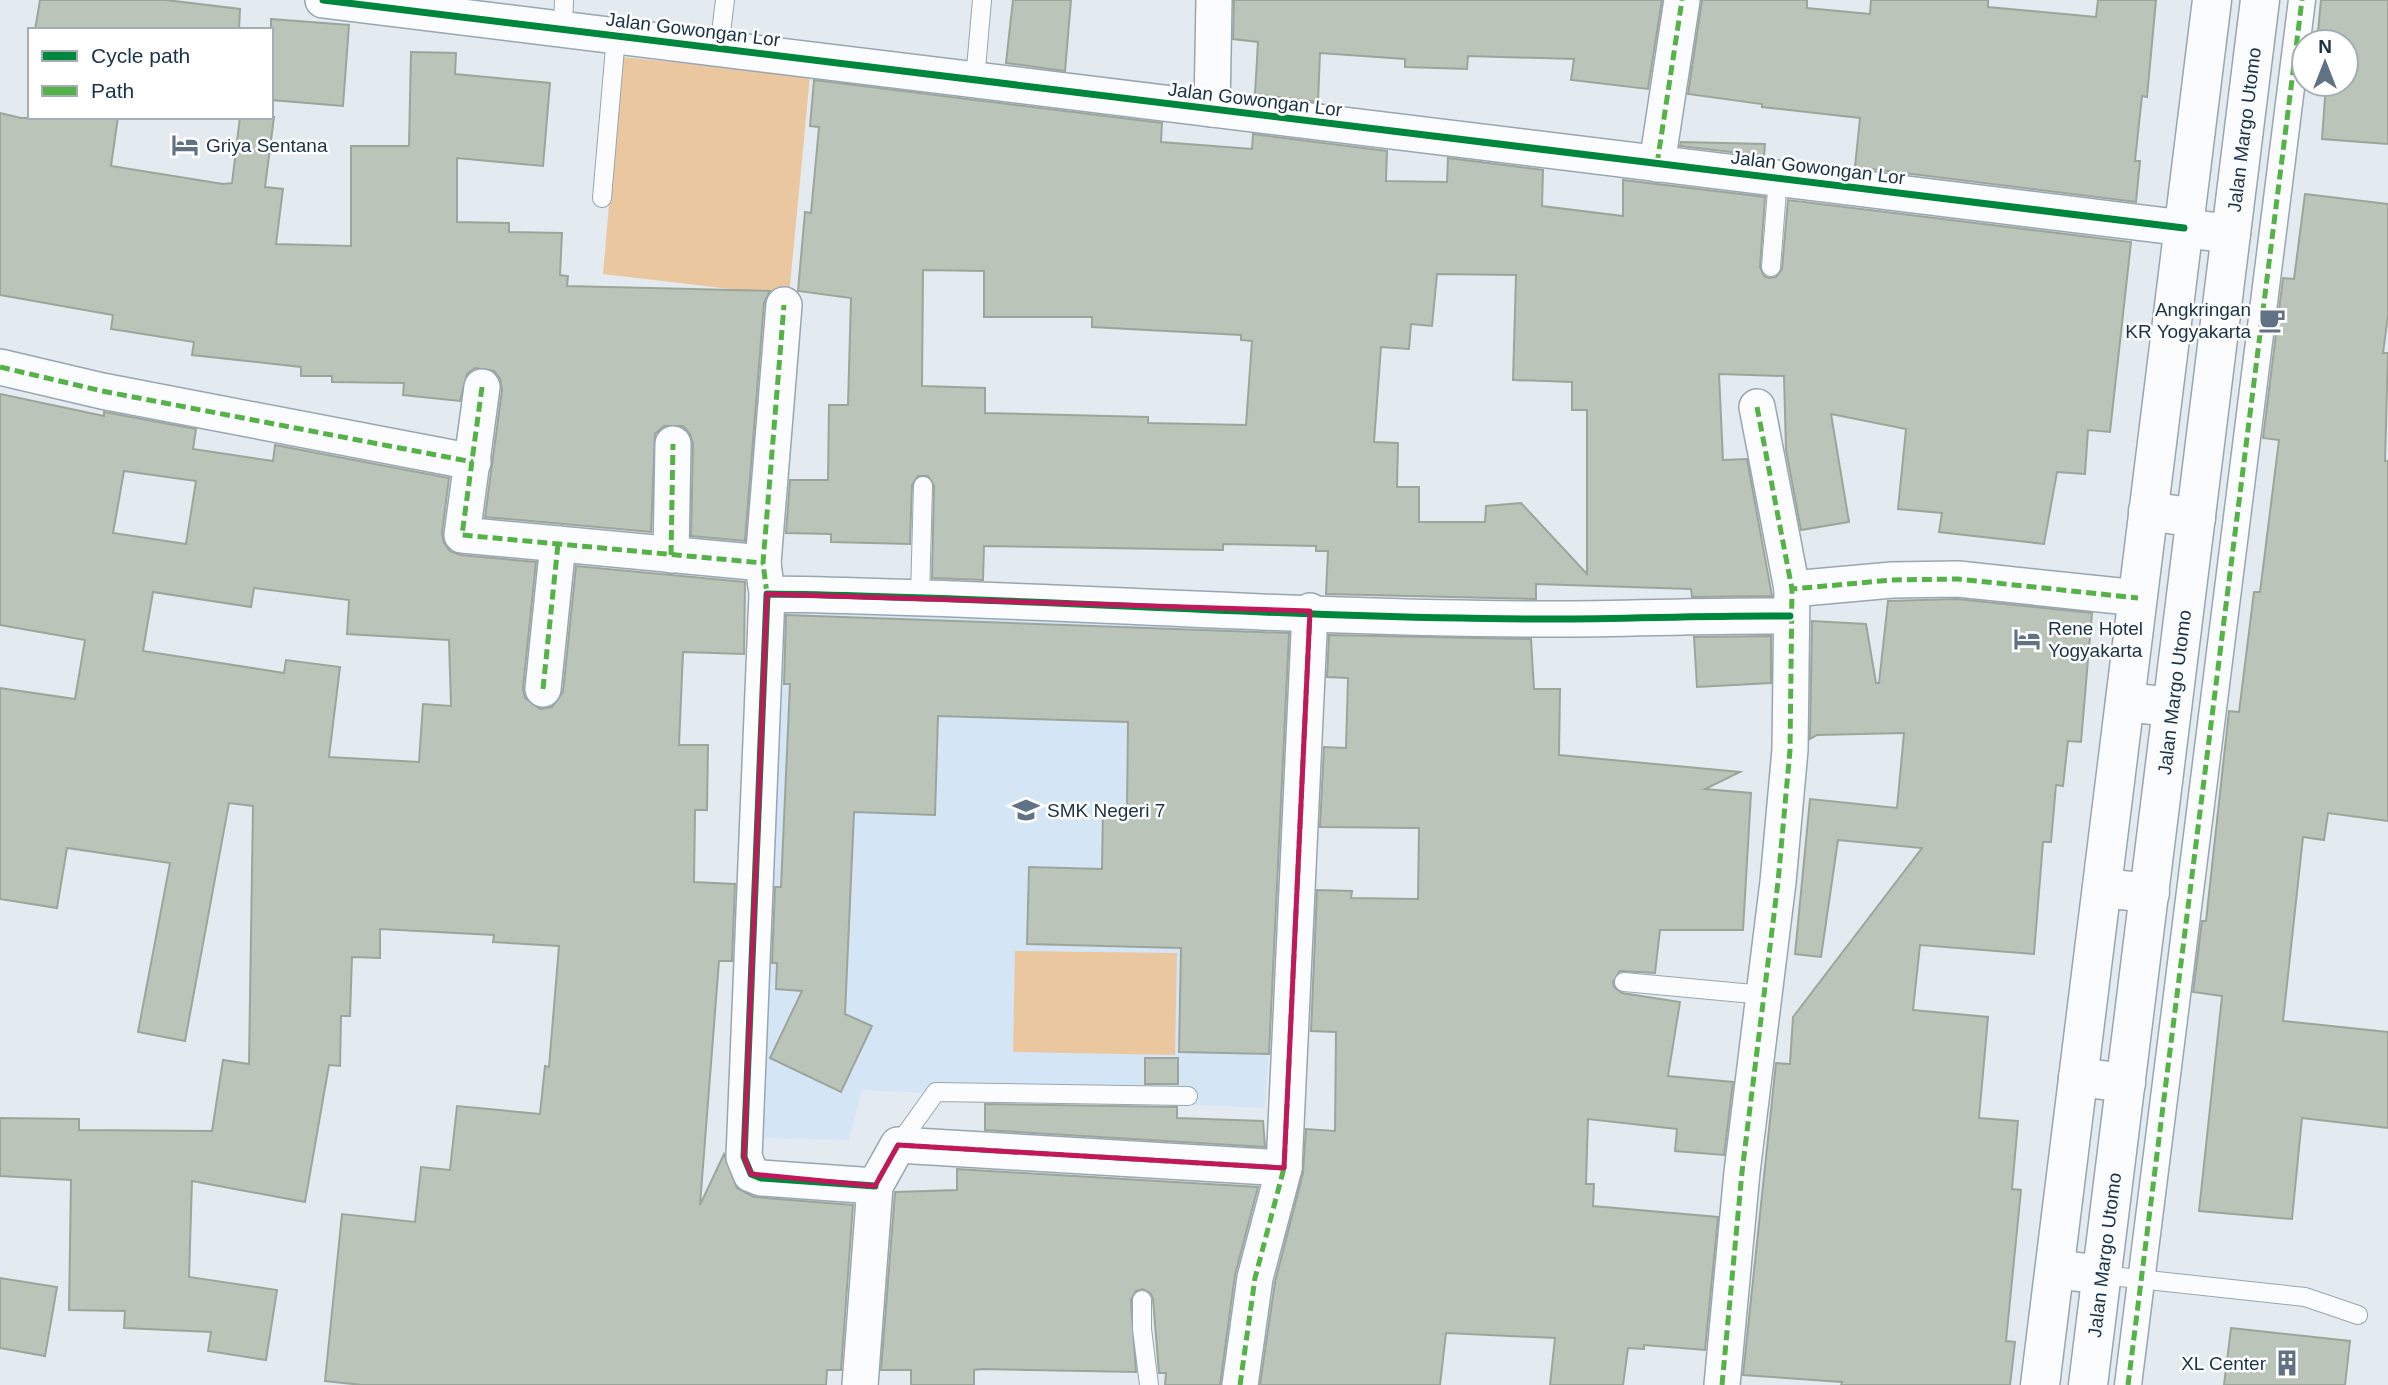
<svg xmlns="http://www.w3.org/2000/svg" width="2388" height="1385" font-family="Helvetica,sans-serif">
  <rect width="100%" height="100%" fill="#e3eaf0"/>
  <polygon fill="#d4e6f6" points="778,596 1295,616 1265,1108 862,1090 849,1140 764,1138 753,1134"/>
  <g fill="#ebc79f">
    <polygon points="622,57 810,76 789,296 603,274"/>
    <polygon points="1015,951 1177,953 1175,1055 1013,1052"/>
  </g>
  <g fill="#bbc4b8" stroke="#9da59a" stroke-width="2" fill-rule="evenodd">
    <polygon points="40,0 166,0 240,9 239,30 35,30"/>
    <polygon points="1013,0 1071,0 1065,71 1006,63"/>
    <polygon points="1234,0 1662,0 1648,89 1571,80 1574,59 1468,56 1467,69 1405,67 1405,59 1320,53 1318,102 1255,94 1258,42 1233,39"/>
    <polygon points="1702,0 1807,0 1807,8 1870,14 1871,0 1988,0 1988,7 2096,17 2098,0 2156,0 2147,97 2142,96 2135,161 2140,161 2136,202 1855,167 1860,118 1762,107 1762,104 1688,94"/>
    <polygon points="2321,0 2388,0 2388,144 2322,139 2326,84 2346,84 2346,42 2317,42"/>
    <polygon points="271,19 349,25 343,106 271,100"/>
    <polygon points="411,52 456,53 455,74 550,83 543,166 457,158 457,222 509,223 509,232 562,233 560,275 568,276 567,286 770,291 764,303 745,541 691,536 693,444 690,434 683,426 664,426 655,434 651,532 485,517 502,390 500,379 494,371 475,368 467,374 460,401 403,395 404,383 332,382 332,376 301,376 301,367 192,355 194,342 111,329 113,315 0,295 0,113 21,118 118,117 111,166 223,184 232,183 240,117 274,117 265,187 283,189 276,244 351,246 351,146 409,146"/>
    <path d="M814,80L1162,123L1161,142L1252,149L1253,134L1387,151L1386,181L1447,182L1448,158L1543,170L1542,206L1623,216V180L1765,197L1760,267L1764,276L1769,278L1776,277L1782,269L1788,200L2131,242L2110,432L2088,430L2085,474L2057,472L2044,544L1939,532L1942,513L1898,509L1906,429L1831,414L1849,522L1801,530L1786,450L1784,376L1719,374L1723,460L1747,459L1772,596L1692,597L1691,589L1536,584V599L1326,594L1328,551H1316V546L1223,544V550L984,546L983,580L932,578L934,486L928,476H918L912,485L910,544L831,542V534L786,533L790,480H828L829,405H848L851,298L798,291L805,212L811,213L819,127L810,126ZM923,270L984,271V317H1092V327L1241,335V340L1252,341L1246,425L1148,423V417L985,413V388L922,386ZM1437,274L1516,275L1513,380L1572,382V410H1587V574L1521,503L1486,506L1485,522H1419V487H1397L1398,443L1374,442L1381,347L1409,349L1411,324L1432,326Z"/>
    <polygon points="1681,142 1765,144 1764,156 1680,146"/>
    <polygon points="2305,194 2388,204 2388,315 2383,353 2388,353 2385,461 2388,461 2388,821 2328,813 2324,840 2303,837 2283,1021 2388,1032 2388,1128 2302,1118 2292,1219 2199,1211 2222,996 2193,992 2202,921 2206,921 2229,711 2239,712 2254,592 2260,592 2279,440 2263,438 2283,278 2294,279"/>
    <path d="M0,394L104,416V412L196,429L193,449L273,461L275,445L449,478L442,533L444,543L450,551L460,555L536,562L523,688L525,698L540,709L552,707L563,692L576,566L745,582L744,654L683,652L679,745H708L707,810H695L694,882L735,884L732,961H719L700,1205L724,1154L737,1188L754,1197L853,1205L841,1370H827L826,1385H362L325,1381L342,1214L415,1222L421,1167L450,1170L457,1106L540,1114L545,1066L549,1067L559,946L493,942L494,935L380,929V958L352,957L350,1016H341L340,1066L329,1065L305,1202L192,1181L189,1277L277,1290L266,1360L208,1351L211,1332L124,1328L125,1311L69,1310L71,1180L0,1176V1118L79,1119V1130L212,1131L223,1060L249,1064L253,806L229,803L185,1041L138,1032L170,863L67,848L57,908L0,899V688L75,699L85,640L0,625ZM124,471L196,481L186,544L113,533ZM254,588L349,600L347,634L449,640L451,706L423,704L419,762L329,757L340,667L286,660L284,673L143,651L153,592L251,607Z"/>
    <polygon points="1957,599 2092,613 2081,742 2068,741 2063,786 2056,785 2051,842 2043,842 2034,954 1920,945 1913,1010 1988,1017 1979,1118 2018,1121 2012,1189 2021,1190 2006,1341 2015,1342 2010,1385 1841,1385 1842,1382 1743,1375 1776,1063 1790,1064 1793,1017 1922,848 1838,840 1821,957 1795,954 1810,799 1897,808 1904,733 1817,735 1810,739 1812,621 1866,624 1876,683 1879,683 1888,601"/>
    <polygon points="786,615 1289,633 1269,1054 1179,1052 1181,948 1027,944 1029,867 1102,869 1103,812 1127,812 1128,722 938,716 935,815 854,812 845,1014 872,1026 841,1092 770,1058 802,991 776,989 777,963 772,963 775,887 781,887 790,684 784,684"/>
    <polygon points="1329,635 1531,639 1534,689 1560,689 1559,755 1740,772 1705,789 1751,793 1743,930 1660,930 1655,973 1620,971 1613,982 1614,987 1622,993 1680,1002 1668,1076 1733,1082 1724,1155 1675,1151 1677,1129 1588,1119 1586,1184 1594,1184 1593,1206 1718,1217 1705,1350 1644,1345 1644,1349 1628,1348 1623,1385 1550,1385 1555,1338 1446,1333 1440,1385 1260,1385 1275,1282 1303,1173 1306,1129 1335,1131 1336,1032 1311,1031 1317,890 1352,891 1351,898 1418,899 1419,828 1320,827 1324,747 1346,748 1348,678 1327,677"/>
    <polygon points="1771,636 1771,683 1697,687 1694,637"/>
    <rect x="1145" y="1058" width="33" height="26"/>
    <polygon points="985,1104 1177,1107 1177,1118 1263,1121 1265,1147 985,1130"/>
    <polygon points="957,1169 1258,1187 1235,1275 1220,1385 1165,1385 1166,1373 1159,1373 1153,1299 1151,1294 1143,1289 1136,1291 1131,1300 1136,1372 982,1369 974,1370 974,1385 911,1385 911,1370 881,1370 895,1192 957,1190"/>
    <polygon points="0,1278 57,1287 45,1356 0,1348"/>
    <polygon points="2231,1328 2350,1341 2345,1385 2224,1385"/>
  </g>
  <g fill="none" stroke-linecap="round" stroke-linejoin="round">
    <g stroke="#97a6b2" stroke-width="20">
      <g id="service">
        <polyline points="563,29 564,0"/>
        <polyline points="719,49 725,0"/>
        <polyline points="975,80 982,0"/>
        <polyline points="602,198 616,36"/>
        <polyline points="1771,267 1778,178"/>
        <polyline points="920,596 923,486"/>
        <polyline points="1624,982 1764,995"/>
        <polyline points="898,1145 936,1092 1188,1096"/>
        <polyline points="2102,1275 2305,1297 2358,1315"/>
        <polyline points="1142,1300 1142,1329 1149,1385"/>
      </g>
    </g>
    <g stroke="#97a6b2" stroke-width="29">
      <polyline id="pedestrian" points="2128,1385 2302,0"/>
    </g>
    <g stroke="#97a6b2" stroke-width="38">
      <g id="minor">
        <polyline points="323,0 2184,228"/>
        <polyline points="1212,109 1214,0"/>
        <polyline points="1657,164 1682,0"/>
        <polyline points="0,367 102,391 473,462"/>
        <polyline points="482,387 462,535 763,563"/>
        <polyline points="1757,407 1792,589"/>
        <polyline points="671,555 673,444"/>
        <polyline points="766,587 763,563 784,305"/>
        <polyline points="543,689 558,544"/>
        <path d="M875,1186L761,1178L751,1174L744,1157L767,594C1029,597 1290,619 1552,619C1631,619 1711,615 1790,616"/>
        <polyline points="860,1385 875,1186 898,1145 1284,1168 1310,611"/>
        <polyline points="1240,1385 1255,1278 1284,1168"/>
        <polyline points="1722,1385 1742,1172 1778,882 1790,750 1792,589 1892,580 1958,579 2138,598"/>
      </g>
    </g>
    <g stroke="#97a6b2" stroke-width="41">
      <polyline id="tertiary" points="2040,1385 2212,0"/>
    </g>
    <g stroke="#97a6b2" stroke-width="41">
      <g id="secondary">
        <polyline points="2184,228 2231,234"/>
        <polyline points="2148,511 2196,518"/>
        <polyline points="2125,702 2172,707"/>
        <polyline points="2102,888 2150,893"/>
        <polyline points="2078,1077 2126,1083"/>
        <polyline points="2055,1269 2102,1275"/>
        <path id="s1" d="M2088,1385L2260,0"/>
      </g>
    </g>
    <use href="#service" stroke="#fbfcfd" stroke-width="18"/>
    <use href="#pedestrian" stroke="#fbfcfd" stroke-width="26"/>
    <use href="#minor" stroke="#fbfcfd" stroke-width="35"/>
    <use href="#tertiary" stroke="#fbfcfd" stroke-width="38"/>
    <use href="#secondary" stroke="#fbfcfd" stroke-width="38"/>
    <g stroke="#55b247" stroke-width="5" stroke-dasharray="10 5" stroke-linecap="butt">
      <polyline points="1657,164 1682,0"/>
      <polyline points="0,367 102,391 473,462"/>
      <polyline points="482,387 462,535 763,563"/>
      <polyline points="1757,407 1792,589"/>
      <polyline points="671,555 673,444"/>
      <polyline points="767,594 763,563 784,305"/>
      <polyline points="543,689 558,544"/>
      <polyline points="868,1185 875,1186 898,1145 1284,1168 1310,611"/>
      <polyline points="1240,1385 1255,1278 1284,1168"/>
      <polyline points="1722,1385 1742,1172 1778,882 1790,750 1792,589 1892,580 1958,579 2138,598"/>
      <polyline points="2128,1385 2302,0"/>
    </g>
    <g stroke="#fff" stroke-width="11">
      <g id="cycleway">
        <polyline points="323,0 2184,228"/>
        <path d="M875,1186L761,1178L751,1174L744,1157L767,594C1029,597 1290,619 1552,619C1631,619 1711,615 1790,616"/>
      </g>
    </g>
    <use href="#cycleway" stroke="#00873e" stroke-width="7"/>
  </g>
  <path fill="none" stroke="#c2185b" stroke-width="5" stroke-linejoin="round" d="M767,594L1310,611L1284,1168L898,1145L875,1186L751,1174L744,1157Z"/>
  <defs>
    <g id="hotel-bare" transform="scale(2.1)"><path d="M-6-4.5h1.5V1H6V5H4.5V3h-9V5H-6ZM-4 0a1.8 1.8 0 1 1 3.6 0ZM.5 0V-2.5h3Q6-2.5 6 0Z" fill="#607283" stroke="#fff" stroke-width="2.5" paint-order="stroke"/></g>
    <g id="cafe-bare" transform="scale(2.1)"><path d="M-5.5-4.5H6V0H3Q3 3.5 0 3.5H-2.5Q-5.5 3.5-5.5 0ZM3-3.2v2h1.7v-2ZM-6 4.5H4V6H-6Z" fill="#607283" stroke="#fff" stroke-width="2.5" paint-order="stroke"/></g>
    <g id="school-bare" transform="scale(2.1)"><path d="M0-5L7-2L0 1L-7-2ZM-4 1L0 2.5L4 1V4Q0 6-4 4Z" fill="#607283" stroke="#fff" stroke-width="2.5" paint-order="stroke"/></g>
    <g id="building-bare" transform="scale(2.1)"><path d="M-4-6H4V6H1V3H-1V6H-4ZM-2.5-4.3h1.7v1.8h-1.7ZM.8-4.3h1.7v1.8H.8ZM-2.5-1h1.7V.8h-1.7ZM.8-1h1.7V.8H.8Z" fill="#607283" stroke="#fff" stroke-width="2.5" paint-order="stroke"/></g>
  </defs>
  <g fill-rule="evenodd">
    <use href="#hotel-bare" x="185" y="145"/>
    <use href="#cafe-bare" x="2272" y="320"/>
    <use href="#hotel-bare" x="2027" y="639"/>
    <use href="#school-bare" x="1026" y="810"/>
    <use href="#building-bare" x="2287" y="1363"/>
  </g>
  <g text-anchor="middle" stroke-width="5" stroke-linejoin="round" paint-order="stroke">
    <g font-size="19" fill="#193248" stroke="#fff">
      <text transform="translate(693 29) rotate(7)" y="7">Jalan Gowongan Lor</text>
      <text transform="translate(1255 99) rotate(7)" y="7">Jalan Gowongan Lor</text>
      <text dy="7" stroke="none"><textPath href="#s1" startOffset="1265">Jalan Margo Utomo</textPath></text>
      <text transform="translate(1818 167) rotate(7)" y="7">Jalan Gowongan Lor</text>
      <text dy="7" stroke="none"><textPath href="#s1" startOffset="698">Jalan Margo Utomo</textPath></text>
      <text dy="7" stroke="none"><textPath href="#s1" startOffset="131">Jalan Margo Utomo</textPath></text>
    </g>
    <g font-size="19" fill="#193248" stroke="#fff" text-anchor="start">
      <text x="206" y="152">Griya Sentana</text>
      <text x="2251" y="316" text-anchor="end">Angkringan<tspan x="2251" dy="22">KR Yogyakarta</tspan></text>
      <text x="2048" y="635">Rene Hotel<tspan x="2048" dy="22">Yogyakarta</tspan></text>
      <text x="1047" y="817">SMK Negeri 7</text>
      <text x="2266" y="1370" text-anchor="end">XL Center</text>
    </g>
  </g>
  <rect x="28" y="28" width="245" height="91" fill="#ffffff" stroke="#a3adb6" stroke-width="2"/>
  <rect x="42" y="51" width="35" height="10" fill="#00873e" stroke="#a3adb6" stroke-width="2"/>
  <text x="91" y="63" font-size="21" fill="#193248">Cycle path</text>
  <rect x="42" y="86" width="35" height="10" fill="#55b247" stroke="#a3adb6" stroke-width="2"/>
  <text x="91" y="98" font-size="21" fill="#193248">Path</text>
  <g transform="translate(2325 63)"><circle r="33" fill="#ffffff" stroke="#a3adb6" stroke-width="2"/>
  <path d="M0-5L12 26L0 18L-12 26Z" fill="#607283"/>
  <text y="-10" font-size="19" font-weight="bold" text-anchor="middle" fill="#193248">N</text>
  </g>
</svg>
